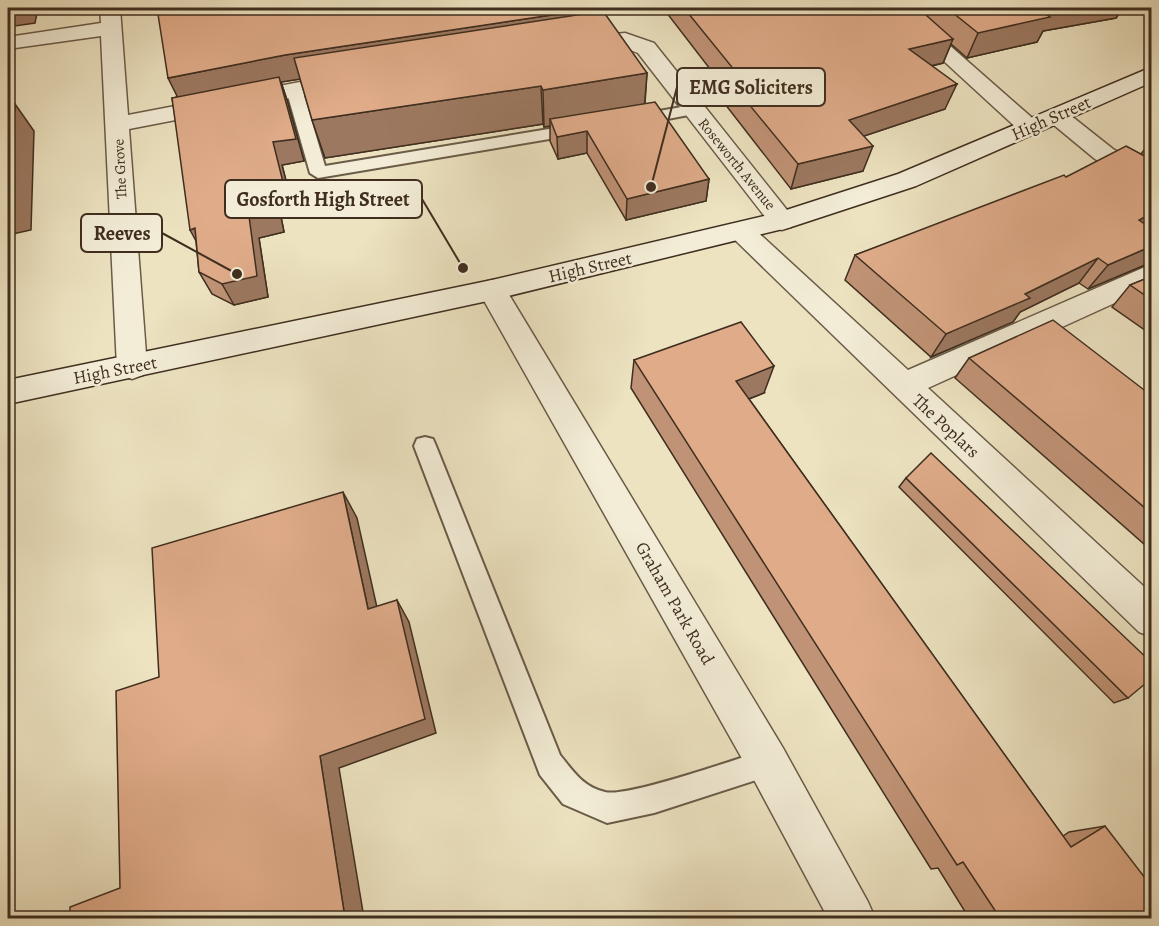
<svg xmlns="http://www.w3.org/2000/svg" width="1159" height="926" font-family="Alegreya,serif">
  <rect width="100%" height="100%" fill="#ede3c1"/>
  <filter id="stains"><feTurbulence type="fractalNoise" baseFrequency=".00333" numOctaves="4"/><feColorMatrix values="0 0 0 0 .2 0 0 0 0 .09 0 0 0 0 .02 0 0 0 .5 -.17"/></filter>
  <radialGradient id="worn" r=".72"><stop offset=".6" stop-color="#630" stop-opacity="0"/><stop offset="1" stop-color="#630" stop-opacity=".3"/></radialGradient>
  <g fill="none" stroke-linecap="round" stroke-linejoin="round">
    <g stroke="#6a5b48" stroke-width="4">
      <g id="service">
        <polygon points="294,84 302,89 325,166 579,124 587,129 579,134 318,178 310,173 286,89"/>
        <polygon points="693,105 701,110 699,113 636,125 628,120 636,115"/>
        <path d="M425,437L433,439L436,446L560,755C574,772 583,787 605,792C626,798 740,758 768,749L778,753L782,763L778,773L654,813L607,823L563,804L540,775L414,446L417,439Z"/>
      </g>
    </g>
    <g stroke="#6a5b48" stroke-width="3">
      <g id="minor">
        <polygon points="100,8 120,8 128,115 347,73 355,75 358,80 355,85 347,87 129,129 147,367 143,375 132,379 121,375 117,367 101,36 8,49 8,37 101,23"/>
        <polygon points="886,8 907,8 1038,123 1042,128 1038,133 1022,133"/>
        <path d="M625,33L654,43L791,215L795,221L791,227L782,230L773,227L638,53C612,41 596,54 571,48L568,43L571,38Z"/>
        <polygon points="1057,109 1065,111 1113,149 1152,172 1152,192 1143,190 1095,159 1049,121 1045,116 1049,111"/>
        <polygon points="742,223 751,226 908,370 1152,264 1152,286 928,388 1152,594 1152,637 1139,632 733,238 729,232 733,226"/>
        <polygon points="492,280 502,283 783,748 868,902 875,918 828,918 753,778 478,290 482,283"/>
      </g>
    </g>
    <g stroke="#3f2e1f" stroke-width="3">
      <polygon id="secondary" points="1152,67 1152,82 916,186 791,227 492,300 8,404 8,380 492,280 777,213 898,174"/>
    </g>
    <use href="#service" fill="#f3edd7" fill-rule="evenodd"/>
    <use href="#minor" fill="#f3edd7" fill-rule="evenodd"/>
    <use href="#secondary" fill="#f3edd7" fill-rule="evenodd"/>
  </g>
  <g fill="#c09376" stroke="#3f2e1f" stroke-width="1.5">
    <polygon points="663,8 1123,8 1116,18 1043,31 1037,42 967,58 951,44 943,63 932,66 945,109 864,136 863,171 791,189 725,104 727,91"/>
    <polygon points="592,9 592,12 647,73 645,104 709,179 706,201 626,220 587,153 558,159 550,141 550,126 544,127 543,124 325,158 300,79 281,82 287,100 304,161 282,165 292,204 279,207 284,232 259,238 268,297 234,305 212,294 199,272 196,241 172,98"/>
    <polygon points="1152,140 1152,226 1149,228 1145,265 1088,289 1079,283 1020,312 1013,322 931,357 845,280 855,255 1066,177 1141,154"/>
    <polygon points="1152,276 1152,335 1112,307 1130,285"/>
    <polygon points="969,358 1152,396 1152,551 955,378"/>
    <polygon points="634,360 764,393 749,399 1063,836 1069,832 1105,826 1152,918 969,918 938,868 931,869 631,388"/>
    <polygon points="906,478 1128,698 1114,703 899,487"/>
  </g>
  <g fill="#9c7860" stroke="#3f2e1f" stroke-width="1.5">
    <polygon points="8,8 38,8 35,23 8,27"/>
    <polygon points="1047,8 1123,8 1116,18 1043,31 1037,42 967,58 978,33 1038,9"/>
    <polygon points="592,9 591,33 281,82 287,100 304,161 282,165 292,204 279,207 284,232 259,238 268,297 234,305 222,284 249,216 269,185 180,102 168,78 285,55"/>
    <polygon points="953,39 943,63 900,73 909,49"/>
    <polygon points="647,73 644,111 550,119 550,126 544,127 543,90"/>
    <polygon points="957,84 945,109 840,144 849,120"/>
    <polygon points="541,86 543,124 325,158 312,120"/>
    <polygon points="15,104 34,131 31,230 8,235 8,203"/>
    <polygon points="587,131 587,153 558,159 557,137"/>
    <polygon points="873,146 863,171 791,189 798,164"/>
    <polygon points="709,179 706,201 626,220 627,199"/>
    <polygon points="1152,213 1152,226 1119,245 1139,220"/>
    <polygon points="195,228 202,252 190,230"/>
    <polygon points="1152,246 1152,257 1145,265 1088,289 1108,265"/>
    <polygon points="1098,258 1079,283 1020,312 1013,322 931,357 946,334 1025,294"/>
    <polygon points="774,366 764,393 728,407 736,381"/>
    <polygon points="343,492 357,518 382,630 368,609"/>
    <polygon points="397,600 409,622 436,733 339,768 364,918 345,918 320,756"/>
  </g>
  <g fill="#dfab89" stroke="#3f2e1f" stroke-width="1.5">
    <polygon points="157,8 591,8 592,9 285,55 168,78"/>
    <polygon points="684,8 918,8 953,39 909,49 957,84 849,120 873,146 798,164 729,80 740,77"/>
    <polygon points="947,8 1047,8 1038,9 1050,17 978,33"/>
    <polygon points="603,11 647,73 543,90 541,86 312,120 294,58"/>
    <polygon points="279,77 296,139 273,142 283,182 269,185 275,210 249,216 257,276 222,284 199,272 195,228 190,230 172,98"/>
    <polygon points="655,102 709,179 627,199 587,131 557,137 550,119"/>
    <polygon points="15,104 9,203 8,203 8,105"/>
    <polygon points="1126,146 1152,160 1152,213 1139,220 1152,229 1152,246 1108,265 1098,258 1025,294 1030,298 946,334 855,255 1064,175 1066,177"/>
    <polygon points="1152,276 1152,300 1130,285"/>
    <polygon points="1053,320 1152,396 1152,514 969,358"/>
    <polygon points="741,322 774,366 736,381 1071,847 1105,826 1152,887 1152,918 1000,918 963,862 957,865 634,360"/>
    <polygon points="931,453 1152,663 1152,678 1128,698 906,478"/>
    <polygon points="343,492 368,609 397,600 425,719 320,756 345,918 70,918 70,907 120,888 116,691 159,677 152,548"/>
  </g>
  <g text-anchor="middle" stroke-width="5" stroke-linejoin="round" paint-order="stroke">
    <g font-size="15" fill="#3f2e1f" stroke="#f3edd7">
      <text transform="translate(737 164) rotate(51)" y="5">Roseworth Avenue</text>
      <text transform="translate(120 169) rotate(-93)" y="5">The Grove</text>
    </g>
    <g font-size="18" fill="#3f2e1f" stroke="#f3edd7">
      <text transform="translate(1051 118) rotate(-24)" y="6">High Street</text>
      <text transform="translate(590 267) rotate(-13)" y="6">High Street</text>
      <text transform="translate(115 370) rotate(-11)" y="6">High Street</text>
      <text transform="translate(946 426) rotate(43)" y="6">The Poplars</text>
      <text transform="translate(675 603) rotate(60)" y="6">Graham Park Road</text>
    </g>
  </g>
  <path fill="none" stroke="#3f2e1f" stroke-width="2" d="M651 187L677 87M463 268L422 199M237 274L162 233"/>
  <g fill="#3f2e1f" stroke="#f3edd7" stroke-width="2">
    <circle cx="651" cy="187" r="6"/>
    <circle cx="463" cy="268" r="6"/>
    <circle cx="237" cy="274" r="6"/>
  </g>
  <g fill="#f3edd7" stroke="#3f2e1f" stroke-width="2">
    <rect x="677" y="68" width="148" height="38" rx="6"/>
    <rect x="225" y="180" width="197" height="38" rx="6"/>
    <rect x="81" y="214" width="81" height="38" rx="6"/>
  </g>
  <g font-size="20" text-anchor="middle" font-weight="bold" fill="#3f2e1f">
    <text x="751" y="94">EMG Soliciters</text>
    <text x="323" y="206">Gosforth High Street</text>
    <text x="122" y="240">Reeves</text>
  </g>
  <rect width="1159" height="926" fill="none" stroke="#ede3c1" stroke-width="30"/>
  <rect x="9" y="9" width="1141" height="908" fill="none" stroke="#3f2e1f" stroke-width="3"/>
  <rect x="15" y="15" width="1129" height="896" fill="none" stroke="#3f2e1f" stroke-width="1.5"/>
  <rect width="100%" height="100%" filter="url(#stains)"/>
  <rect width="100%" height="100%" fill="url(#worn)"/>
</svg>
